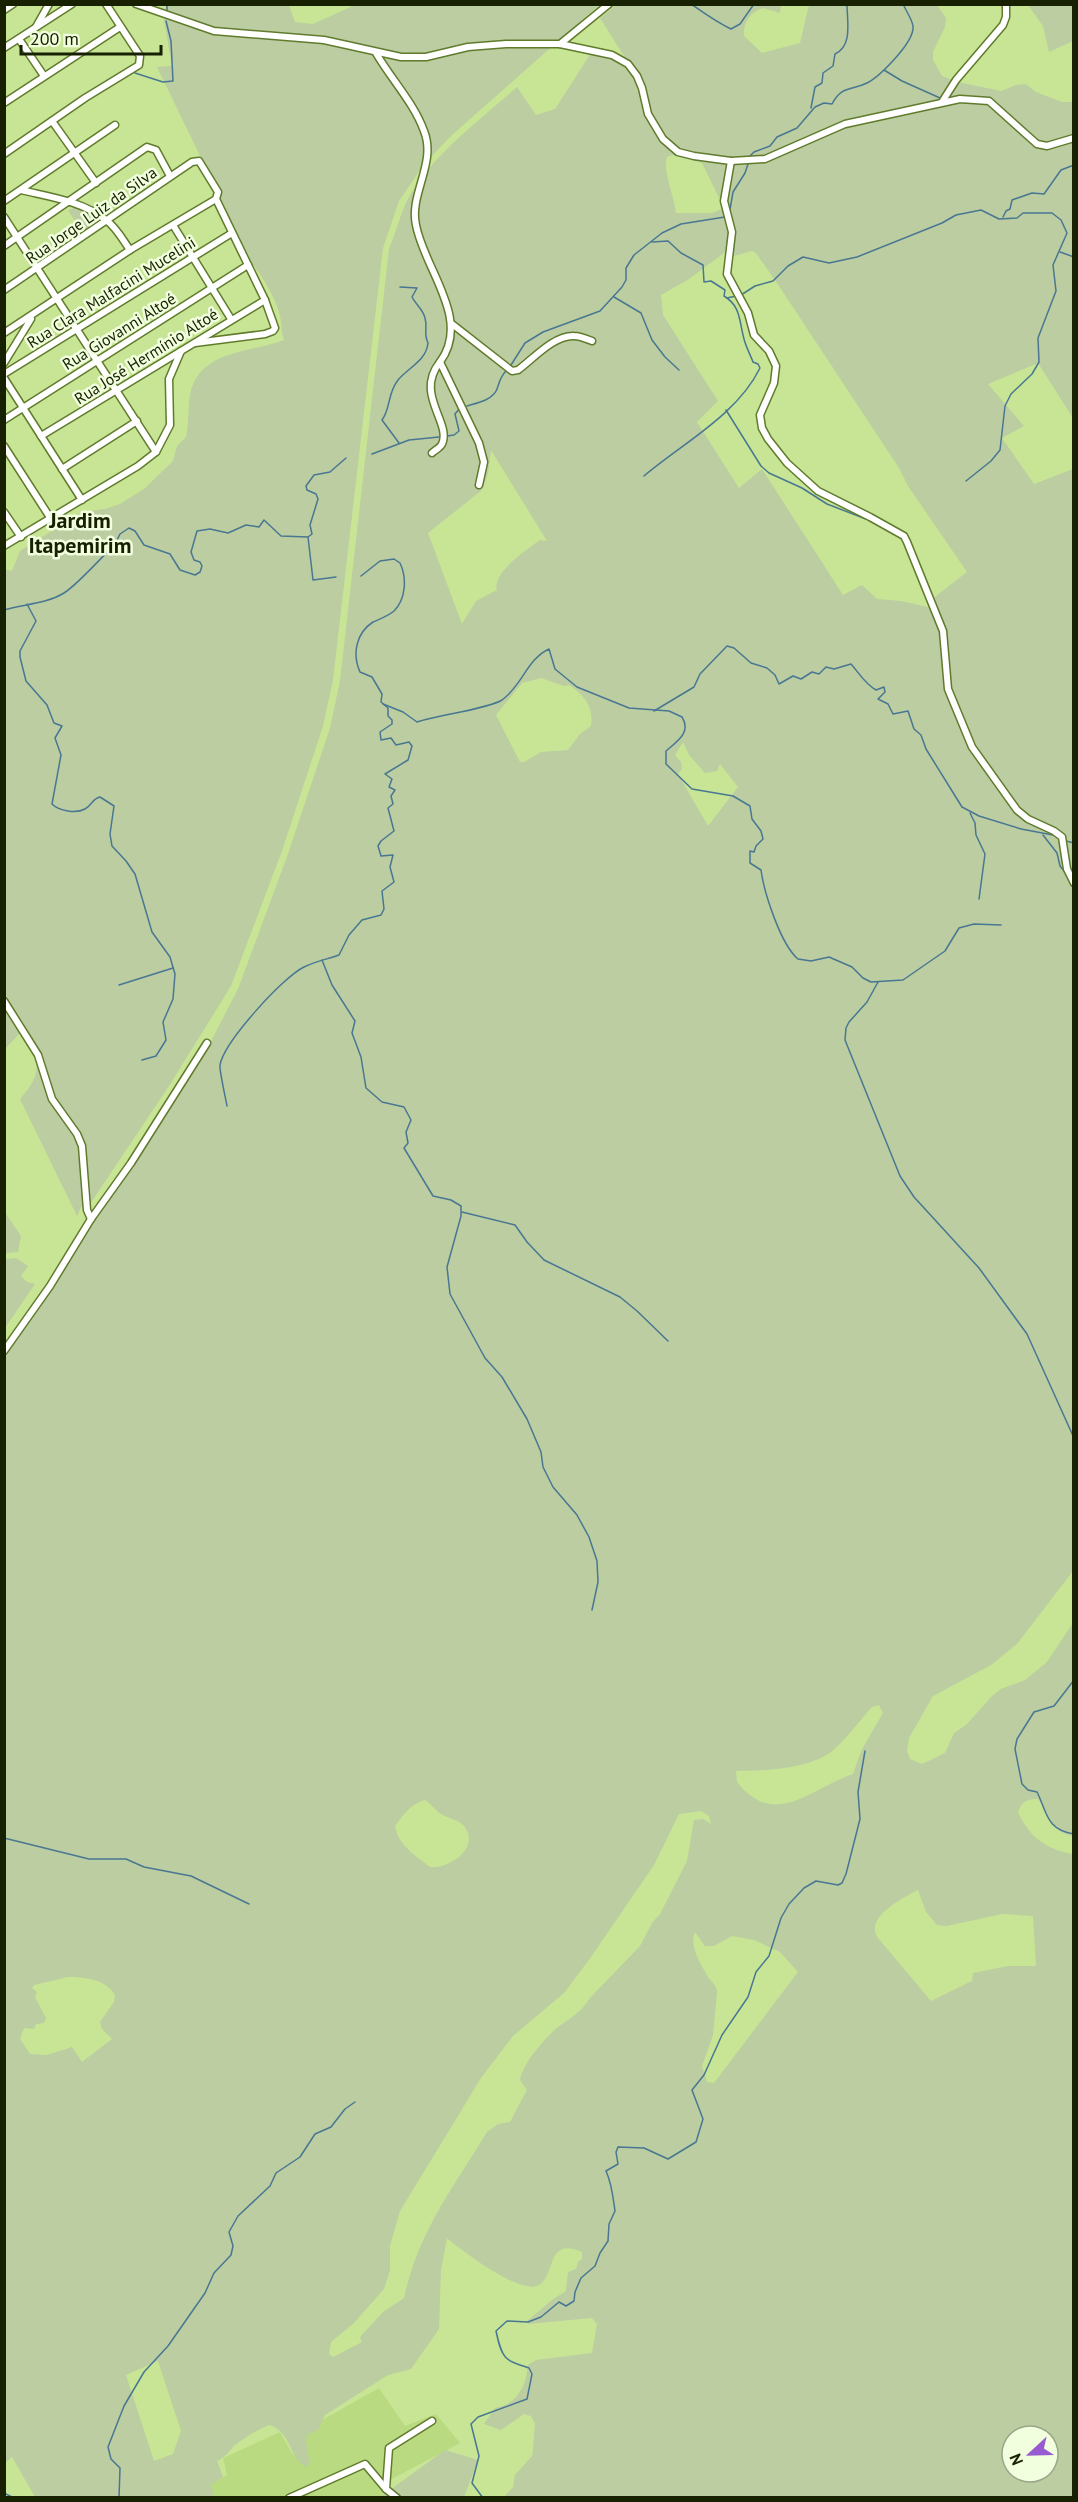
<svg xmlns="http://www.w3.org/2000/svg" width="1078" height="2502" font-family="'PT Sans',sans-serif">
  <rect width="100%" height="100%" fill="#c7e595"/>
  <polygon fill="#b9da81" points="379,2388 405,2426 436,2414 460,2443 386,2482 390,2497 214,2497 209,2484 227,2475 223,2458 280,2432 293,2455 308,2428"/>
  <g fill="#bbcda1" fill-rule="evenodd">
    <path d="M166,5H289L295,22L313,24L355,5H599L452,135L424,164L399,201L383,248L333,680L323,726L282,851L231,986L169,1086L90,1204L81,1207L77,1216L20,1099C44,1071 40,1061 21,1032L5,1049L4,569L12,571L20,551L82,512L105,509L120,504L144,489L173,461L177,446L186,437C189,424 188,409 190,395C198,350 250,353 284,340C281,331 282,325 280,316C278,303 262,275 253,265L157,67L172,66L164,20Z"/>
    <path d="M616,5H781L780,13L763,8C750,12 743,23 744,36L762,53L800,43L809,5H937L946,18L945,27L933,52V60L942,76L958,82L1001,91L1016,85L1026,84L1036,92L1062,102H1073V418L1038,363L988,384L1024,426L1002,438L1034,484L1073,469V1571L1017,1644L991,1665L933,1696L909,1738L907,1751L910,1759L922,1764L945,1753L954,1733L966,1725L992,1696L1001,1689L1025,1680L1047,1662L1073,1623V1836C1051,1833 1050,1813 1038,1799C1027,1799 1022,1801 1018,1812C1029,1837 1047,1850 1073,1854V2497H504L513,2487L515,2475L532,2456L533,2450L535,2424L531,2416L524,2414L501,2430L484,2424L495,2408C518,2404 526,2386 528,2365L536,2360L592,2353L597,2324L592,2318L528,2324L527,2321L552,2300L566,2291L568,2272L576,2269L578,2262L582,2259V2252C546,2236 556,2275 539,2285C521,2296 461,2250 447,2238L441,2270L439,2329L411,2369L388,2375L325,2415L318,2430L307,2435L306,2442L310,2463L305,2467C288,2455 291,2431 269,2425C257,2430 246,2437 235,2445C228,2452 226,2457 217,2461L223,2477L211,2485L214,2495L212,2497H35L12,2457L5,2463V1356L40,1308L97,1216L208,1047L238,989L288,854L330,728L340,681L389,249C395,234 399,219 405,205C425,160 481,119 517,87L536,115L555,109L591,53L624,56L600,18ZM672,155L702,163L724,208L712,213H676C675,199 662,169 667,157ZM752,251L756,253L777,283L899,468L908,486L967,572L936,596L928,607L901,601L877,599L862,585L843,595L762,469L739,488L697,422L718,401L663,315L661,295L689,279L724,253L731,252L734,256ZM491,450L547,541L540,540C526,550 492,573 497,590L476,601L462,624L428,533L482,490L488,474ZM541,678L564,686L569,685C584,695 594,706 591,726L580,734L568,750L541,752L524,762H520L496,715L522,683ZM683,742L689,755L705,773L717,771L720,764L738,787L708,826L678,774L682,769L681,762L675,755ZM879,1705L883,1713L862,1749L853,1774C811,1788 775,1830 737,1782L736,1771C763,1771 805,1769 828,1754C841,1746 861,1719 872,1707ZM425,1800C432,1804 436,1812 443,1815C450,1819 459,1820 464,1826C481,1847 450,1869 430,1867C416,1856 398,1845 395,1826C404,1814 411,1804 425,1800ZM701,1811L709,1816L711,1824L703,1819L694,1820L687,1861L660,1914L652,1923L640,1946L589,1999C583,2011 569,2019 558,2027C545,2038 523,2063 520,2080L527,2090L510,2122L498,2124L487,2132C452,2190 419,2230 404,2298L383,2312L360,2337L362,2342L333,2357L329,2354L331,2342L354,2323L384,2289L390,2270V2246L400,2211L481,2078L513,2036L564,1993L591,1957L654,1865L679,1814ZM918,1890L926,1912L937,1925L947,1926L1002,1914L1033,1916L1036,1966H1008L973,1973L972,1981L931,2001L878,1938C863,1918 904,1897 918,1890ZM695,1932L705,1946H714L732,1936L754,1940L780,1952L798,1972L714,2083L707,2082L702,2066L713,2035L717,1992C716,1983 710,1982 707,1975C700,1963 689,1945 695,1932ZM68,1977C84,1977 106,1979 115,1995L114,2002L100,2022L102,2029L112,2039L82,2062L72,2047L47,2055L30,2054L20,2039L24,2028L34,2029L36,2024L44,2023L46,2018L35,1997L37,1992L32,1988L34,1985ZM158,2361L181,2431L173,2454L154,2461L126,2375ZM1012,2436H1048V2472H1012Z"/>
    <polygon points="1028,5 1073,5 1073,41 1049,52 1043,26"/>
    <polygon points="74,208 90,213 98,221 83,234 68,210"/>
    <polygon points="4,1211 21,1236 18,1252 5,1253"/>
    <polygon points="16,1258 28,1266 21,1276 27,1282 35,1284 5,1328 5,1259"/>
    <polygon points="445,2450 478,2460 464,2497 379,2498"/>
  </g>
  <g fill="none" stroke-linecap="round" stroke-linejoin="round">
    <g stroke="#497792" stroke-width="1.5">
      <path d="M691,4C704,13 716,22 731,29L740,24L754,4"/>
      <polyline points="167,12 167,4"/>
      <polyline points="884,70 902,81 940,98"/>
      <polyline points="135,73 163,82 173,81 171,41 166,21"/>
      <path d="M811,108L815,87L822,83L823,73L833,66L835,54C853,46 847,21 847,4"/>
      <path d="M750,156L754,152L770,146L777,137L797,128L815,107L824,103L832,104C842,85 851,91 867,83C879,77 915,42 913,26C912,19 906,11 903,4"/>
      <polyline points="729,215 733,192 745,173 749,161"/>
      <polyline points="1003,217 1006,211 1010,209 1012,200 1032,193 1044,194 1061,170 1074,165"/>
      <polyline points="1060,252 1074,257"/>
      <polyline points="741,295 755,286 773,281 788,266 803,257 829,263 857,257 942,223 956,215 981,210 999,219 1017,218 1023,213 1052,213 1061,220 1067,233 1053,265 1056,291 1038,338 1039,362 1032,374 1011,394 1005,406 1000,450 991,461 966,481"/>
      <polyline points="614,297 641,313 652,340 665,357 679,370"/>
      <polyline points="727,298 736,296"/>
      <polyline points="511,365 525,343 543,332 600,311 622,287 626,280 626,268 634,255 662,233 681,224 725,217"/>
      <path d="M467,406C477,403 493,400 497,389C500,381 500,377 506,371"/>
      <polyline points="726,410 761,466 769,473 802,488 827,504 866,519"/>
      <polyline points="447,436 454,435 459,431 455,414 460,408"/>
      <path d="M399,443L382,420C391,408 387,394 398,380C409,367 426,361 428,343C423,332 428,328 425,318C423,309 416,305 412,297L417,288L400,287"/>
      <polyline points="372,454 409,440 439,437"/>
      <path d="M644,476C683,443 737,415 760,368L758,364L753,362C750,354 746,347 744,339C739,321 741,306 724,296L725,290L711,281L704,282L703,265L681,253L668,241L652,242"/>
      <polyline points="336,577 313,580 308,537 312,534 310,525 318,499 316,494 307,490 306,486 314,475 330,472 346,458"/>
      <path d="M27,604L36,621L20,651V657L26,681L47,705L54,723L62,726L55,738L61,755L52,804C59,811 76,814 85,809C92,805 92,799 100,797L114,806L110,834L112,846L126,861L135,874L152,932L170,957L175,974L173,999L163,1022L166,1040L156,1056L142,1060"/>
      <path d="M4,610C24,604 46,604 64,593C77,585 102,557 115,544L120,534L129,528L135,531L144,545L170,554L180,570L195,575L200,572L202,566L200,562L194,560L191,552L197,531L210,529L228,533L246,525L259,527L264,520L281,536L308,537"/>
      <path d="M383,704L403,712L417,722C438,715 488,709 502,700C522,686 527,659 549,649L555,669L577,687L629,708L669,711L682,717C692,733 676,742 666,751V764L692,789L733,796L750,806L752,819L761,831L763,839L756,846L754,852L750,851V863L761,870C764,893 781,945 798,959L811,961L829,957L852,967L863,978L871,982L903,980L945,951L959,928L974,924L1001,925"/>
      <path d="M654,711L694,687L700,674L727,646L734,648L751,663L767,668L775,675L779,684L793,676L801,679L812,672L819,674L826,667L834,669L851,664C860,674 864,683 876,690L884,687L885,692L878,699L888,704L893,714L908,711L914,729L921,735L926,749L962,807L979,816L1021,829L1053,835"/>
      <polyline points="970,813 975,823 976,835 985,854 979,899"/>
      <polyline points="1043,835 1057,853 1060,866 1065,872"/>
      <polyline points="1066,841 1074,843"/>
      <polyline points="322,960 332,985 355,1021 352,1033 361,1057 366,1088 382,1102 404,1107 411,1120 406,1132 408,1143 404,1148 433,1196 451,1200 461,1206 461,1216 447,1267 450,1294 485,1358 502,1377 527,1419 541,1452 543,1467 553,1487 577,1515 589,1537 597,1561 598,1582 592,1610"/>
      <polyline points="878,982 867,1002 849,1022 846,1028 845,1040 900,1176 914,1197 979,1268 1027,1334 1074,1438"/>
      <polyline points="119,985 173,968"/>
      <path d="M227,1106C226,1100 219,1069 220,1065C224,1042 283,977 304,967C316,961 328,959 339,955L349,935L362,920L381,915L384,909L382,891L394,882L390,867L393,855L381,856L378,846L381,841L394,831L388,808L393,804L391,796L395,790L389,787L392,779L385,774L408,760L412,746L409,742L396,745L391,738L381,740L380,732L392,724V720L388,716V708L381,702L382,694L372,677L360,672C352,654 356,633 373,622C380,619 388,616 394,611C406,599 407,578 400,563L394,559L380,561L361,576"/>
      <polyline points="462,1212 515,1225 527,1242 544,1260 620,1297 637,1311 668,1341"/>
      <path d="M1074,1680L1054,1706L1034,1712L1017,1739L1015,1749L1022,1784L1028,1790L1037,1792C1047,1812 1046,1830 1074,1834"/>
      <polyline points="4,1838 89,1859 126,1859 144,1867 191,1876 249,1904"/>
      <polyline points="4,2493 14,2498"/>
      <polyline points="119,2498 120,2468 111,2459 108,2447 124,2406 144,2372 168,2346 205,2293 214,2273 231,2255 233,2246 229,2232 238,2216 270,2186 276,2173 300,2157 315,2134 331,2127 345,2109 355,2102"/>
      <path d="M483,2498L472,2483L479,2456L471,2424L478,2417L527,2399L532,2374L529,2368C504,2360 502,2359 496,2331L507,2321L528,2322L541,2317L559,2302L566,2306L574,2301L575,2292L581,2278L595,2266L600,2253L608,2241L609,2224L615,2211C613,2197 612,2184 606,2171L618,2164L616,2152L618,2147L644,2148L668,2159L696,2142L703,2119L692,2090L704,2075L722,2035L748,1997L756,1972L769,1956L781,1918L789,1904L804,1888L816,1881L838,1885L842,1883L846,1874L860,1819L858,1792L865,1751"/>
    </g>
    <g stroke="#607b2c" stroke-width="9">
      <g id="minor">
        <polyline points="136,4 214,31 324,40 401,57 426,57 468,47 506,44 560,44 612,55 628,64 637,76 642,88 648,114 663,139 678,152 694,156 731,161 765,159 845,124 960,99 989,101 1037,144 1047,146 1074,138"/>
        <polyline points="4,10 13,4"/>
        <polyline points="36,27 49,4"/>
        <polyline points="19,39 44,76"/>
        <polyline points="560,44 609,4"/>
        <polyline points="4,48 72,4"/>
        <path d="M376,53C391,79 414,103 424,131C437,163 409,194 416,225C424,269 472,319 440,362L479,443L484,462L479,485"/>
        <polyline points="942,102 956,80 1003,25 1006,17 1006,4"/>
        <polyline points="4,103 120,27"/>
        <polyline points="52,121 96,183"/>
        <polyline points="4,154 85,98 139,65 140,56 106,4"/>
        <polyline points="731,161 724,201 732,232 727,274 748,313 754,335 769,351 776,366 774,383 760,415 762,428 768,439 787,463 818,491 870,517 904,536 907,542 943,631 948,689 972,747 1017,810 1028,819 1054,831 1062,837 1067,869 1074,883"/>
        <path d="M21,190C50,197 82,201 106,220C116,227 123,240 130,250"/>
        <polyline points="4,201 115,125"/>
        <polyline points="4,217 156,452"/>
        <polyline points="173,225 231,319"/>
        <polyline points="4,246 147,147 156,150 170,176"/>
        <polyline points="4,290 192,162 199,161 218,192 216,199 265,300 275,328 273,331 265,334 195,343"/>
        <path d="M452,324L512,371L518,370C533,359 554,335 574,336C580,336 587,339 592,341"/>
        <polyline points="4,333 130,250 216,199"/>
        <polyline points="4,363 31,319"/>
        <polyline points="4,374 232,233"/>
        <polyline points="4,378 82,500"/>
        <polyline points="4,420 248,265"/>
        <polyline points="41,436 265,300"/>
        <polyline points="4,446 51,519"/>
        <path d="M432,453C435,450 440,448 442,444C452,423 414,394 440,362"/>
        <polyline points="62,469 137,421"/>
        <polyline points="4,512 21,537"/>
        <polyline points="4,546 138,466 156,452 170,425 169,379 181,351"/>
        <polyline points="4,1001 38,1055 52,1099 77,1134 82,1146 87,1210 91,1219"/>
        <polyline points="4,1351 50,1286 91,1219 131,1163 207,1043"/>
        <polyline points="289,2498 365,2464 386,2489"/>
        <polyline points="397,2498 386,2489 389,2448 432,2421"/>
      </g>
    </g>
    <use href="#minor" stroke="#fff" stroke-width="6"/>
  </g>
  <g text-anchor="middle" stroke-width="5" stroke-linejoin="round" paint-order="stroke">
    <g font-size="16" fill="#172102" stroke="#f2ffdf">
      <text transform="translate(91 215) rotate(-35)" y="6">Rua Jorge Luiz da Silva</text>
      <text transform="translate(111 292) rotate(-32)" y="6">Rua Clara Malfacini Mucelini</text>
      <text transform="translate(119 331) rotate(-32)" y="6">Rua Giovanni Altoé</text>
      <text transform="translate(146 356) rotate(-32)" y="6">Rua José Hermínio Altoé</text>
    </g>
    <g font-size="22" font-weight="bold" fill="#172102" stroke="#f2ffdf">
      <text x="80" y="528">Jardim<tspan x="80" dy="25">Itapemirim</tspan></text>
    </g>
  </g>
  <rect width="1078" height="2502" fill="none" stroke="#172102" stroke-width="12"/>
  <g transform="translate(1030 2454) rotate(248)"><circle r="28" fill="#f2ffdf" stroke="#9aa687" stroke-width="1.5"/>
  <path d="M0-4.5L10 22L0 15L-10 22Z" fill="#975ad1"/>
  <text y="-9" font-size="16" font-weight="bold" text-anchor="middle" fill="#172102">N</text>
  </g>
  <path d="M21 45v9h140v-9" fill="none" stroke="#172102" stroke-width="3"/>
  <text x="30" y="45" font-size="18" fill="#172102" stroke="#f2ffdf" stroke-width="4.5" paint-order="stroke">200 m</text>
</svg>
